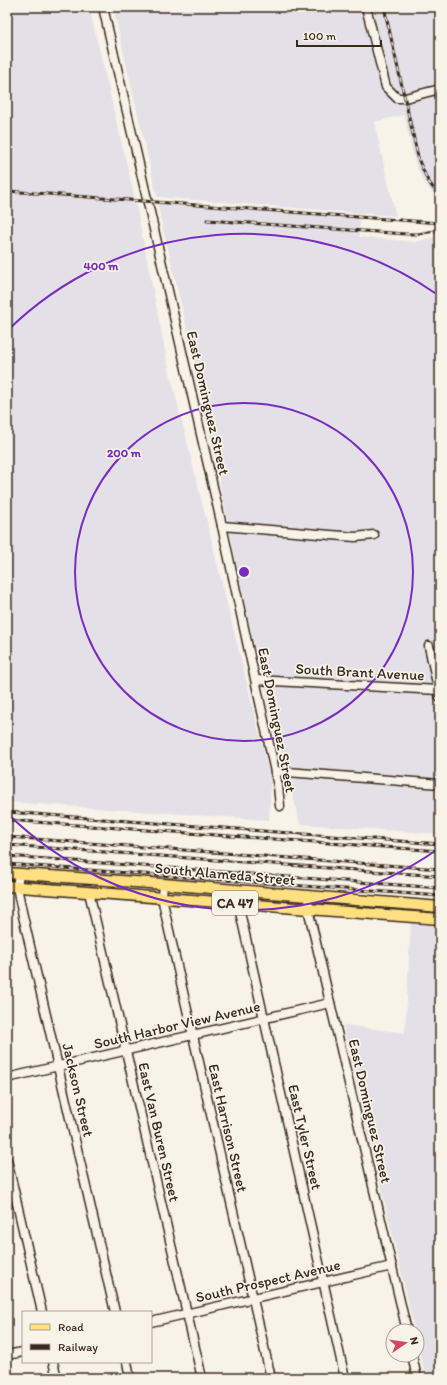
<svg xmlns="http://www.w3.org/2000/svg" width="447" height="1385" font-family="Itim,sans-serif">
  <rect width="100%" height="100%" fill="#f7f3e8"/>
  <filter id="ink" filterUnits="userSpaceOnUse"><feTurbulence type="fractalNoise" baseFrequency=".025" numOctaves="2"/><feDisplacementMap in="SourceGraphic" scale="8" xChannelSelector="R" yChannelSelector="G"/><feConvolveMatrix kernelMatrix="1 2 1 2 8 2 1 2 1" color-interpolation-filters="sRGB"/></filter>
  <g filter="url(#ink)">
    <g fill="#e3e0e7">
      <polygon points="7,7 89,7 134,195 168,365 271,781 269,820 7,802"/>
      <polygon points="113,7 440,7 440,200 432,192 423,180 415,162 404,115 374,122 396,216 157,197"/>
      <polygon points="157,203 360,217 359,237 415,242 440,236 440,834 300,824 250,628 190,342"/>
      <polygon points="411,923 440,926 440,1378 426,1378 417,1340 417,1331 415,1331 343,1025 405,1033"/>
    </g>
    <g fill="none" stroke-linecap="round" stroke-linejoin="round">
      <g stroke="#3b2a1e" stroke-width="11">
        <g id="minor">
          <polyline points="103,7 222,526 278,786 280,806"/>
          <polyline points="366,7 386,87 397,98 405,98 440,89"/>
          <polyline points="222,526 355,537 374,535"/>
          <polyline points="429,646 440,698"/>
          <polyline points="256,680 438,690"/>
          <polyline points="275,771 440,784"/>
          <polyline points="19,874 17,887 23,916 115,1312"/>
          <polyline points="163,884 162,897 168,926 271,1378"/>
          <polyline points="89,892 202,1378"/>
          <polyline points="309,896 308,908 310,917 407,1331"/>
          <polyline points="238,903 345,1378"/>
          <polyline points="7,1078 330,1003"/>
          <polyline points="7,1160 42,1312"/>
          <polyline points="151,1322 392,1266"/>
          <polyline points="7,1355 23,1352"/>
          <polyline points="412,1355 417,1378"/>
          <polyline points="53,1362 57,1378"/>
          <polyline points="127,1362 130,1378"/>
        </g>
      </g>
      <g stroke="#3b2a1e" stroke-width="13">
        <g id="major">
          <polyline points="7,873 163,884 440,907"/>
          <polyline points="7,886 440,919"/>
        </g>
      </g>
      <use href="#minor" stroke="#f7f3e8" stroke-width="8"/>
      <use href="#major" stroke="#ffdf80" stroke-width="10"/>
      <g stroke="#3b2a1e" stroke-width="3">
        <g id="rail">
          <polyline points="384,7 419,161 428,181 440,197"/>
          <polyline points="7,191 440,223"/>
          <polyline points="207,220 406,234 418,234 440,230"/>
          <polyline points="7,812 440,844"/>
          <polyline points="7,820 440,851"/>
          <polyline points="7,837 440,869"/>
          <polyline points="7,845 440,876"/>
          <polyline points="7,856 440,888"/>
          <polyline points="7,864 440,896"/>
        </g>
      </g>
      <use href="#rail" stroke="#f7f3e8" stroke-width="1.5" stroke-dasharray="4.5" stroke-linecap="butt"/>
    </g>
  </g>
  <g fill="none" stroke="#7b2cbf" stroke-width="2">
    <circle cx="244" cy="572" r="169"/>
    <path d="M438 849A338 338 0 0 1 7 813M7 331A338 338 0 0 1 438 295"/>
  </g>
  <g text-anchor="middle" stroke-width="3.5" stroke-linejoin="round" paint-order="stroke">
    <rect fill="#f7f3e8" stroke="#73665b" stroke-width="1" x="212" y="891" width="46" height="24" rx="3"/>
    <g font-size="14" font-weight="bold" fill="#3b2a1e">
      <text x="235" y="908">CA 47</text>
    </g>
    <g font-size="15" fill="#3b2a1e" stroke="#f7f3e8">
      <text transform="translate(208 403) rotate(77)" y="5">East Dominguez Street</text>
      <text transform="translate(360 672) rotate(3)" y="5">South Brant Avenue</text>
      <text transform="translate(277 720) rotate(79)" y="5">East Dominguez Street</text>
      <text transform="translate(225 874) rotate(5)" y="5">South Alameda Street</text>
      <text transform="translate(177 1025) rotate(-13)" y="5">South Harbor View Avenue</text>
      <text transform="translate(78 1090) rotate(77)" y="5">Jackson Street</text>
      <text transform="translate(370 1111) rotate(77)" y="5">East Dominguez Street</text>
      <text transform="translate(228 1128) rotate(77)" y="5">East Harrison Street</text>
      <text transform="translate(159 1132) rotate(77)" y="5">East Van Buren Street</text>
      <text transform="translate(305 1137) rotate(77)" y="5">East Tyler Street</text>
      <text transform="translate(268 1281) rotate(-13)" y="5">South Prospect Avenue</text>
    </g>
  </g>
  <circle cx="244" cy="572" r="6" fill="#7b2cbf" stroke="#f7f3e8" stroke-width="2"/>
  <g font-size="12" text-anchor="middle" font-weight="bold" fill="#7b2cbf" stroke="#f7f3e8" stroke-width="3.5" stroke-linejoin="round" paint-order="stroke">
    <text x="101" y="270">400 m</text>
    <text x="124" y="457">200 m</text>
  </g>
  <rect width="447" height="1385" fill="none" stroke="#f7f3e8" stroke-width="24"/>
  <rect x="12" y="12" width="423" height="1361" fill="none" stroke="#3b2a1e" stroke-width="1.5" filter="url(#ink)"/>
  <rect x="22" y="1311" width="130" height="52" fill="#f7f3e8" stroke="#aca397"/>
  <rect x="30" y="1324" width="20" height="6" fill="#ffdf80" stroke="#aca397"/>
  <text x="58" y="1331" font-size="12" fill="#3b2a1e">Road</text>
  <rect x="30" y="1344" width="20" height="6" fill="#3b2a1e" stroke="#aca397"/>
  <text x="58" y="1351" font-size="12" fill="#3b2a1e">Railway</text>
  <g transform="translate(405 1343) rotate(77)"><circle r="19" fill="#f7f3e8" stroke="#aca397"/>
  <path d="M0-3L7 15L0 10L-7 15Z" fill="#d1495b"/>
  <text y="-6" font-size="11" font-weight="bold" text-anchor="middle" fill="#3b2a1e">N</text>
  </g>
  <path d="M297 40v6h84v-6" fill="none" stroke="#3b2a1e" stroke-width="2"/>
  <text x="303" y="40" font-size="12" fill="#3b2a1e" stroke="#f7f3e8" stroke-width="3" paint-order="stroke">100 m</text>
</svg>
